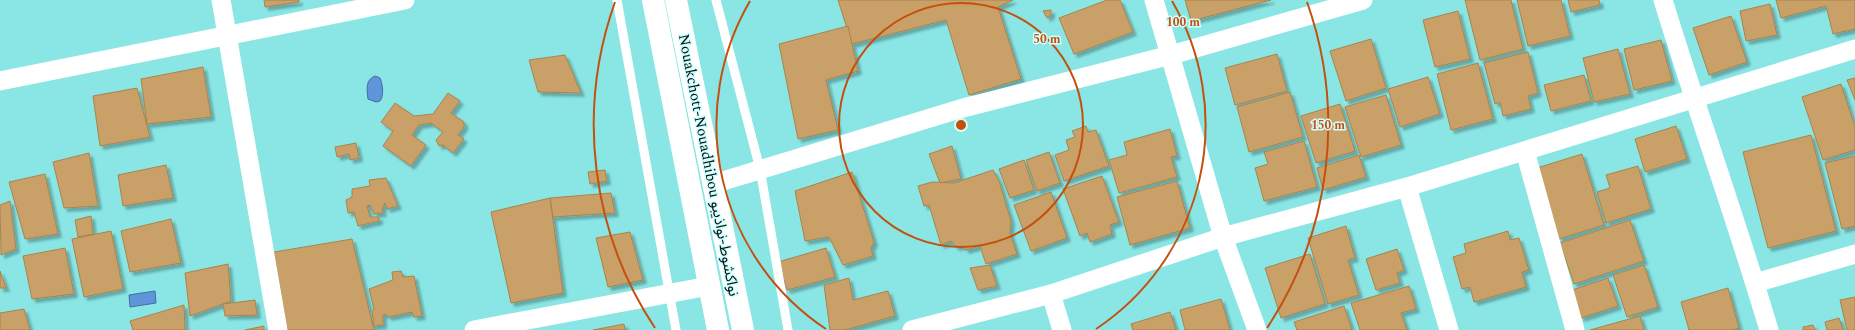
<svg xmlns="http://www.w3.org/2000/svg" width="1855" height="330" font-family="Spectral,'Noto Sans Arabic',serif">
  <defs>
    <filter id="shadow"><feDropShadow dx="3.5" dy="3.5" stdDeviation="1" flood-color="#0004"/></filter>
  </defs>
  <rect width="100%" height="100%" fill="#89e6e5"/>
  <g fill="#5f95db" stroke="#426fa0">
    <path d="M375,76L380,78C383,85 384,96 380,101L376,102L368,99C367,90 365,80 375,76Z"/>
    <polygon points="155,291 156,303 130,307 129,295"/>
  </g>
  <g fill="#c9a167" stroke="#aa834a" filter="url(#shadow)">
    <polygon points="264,0 299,0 299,2 265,7"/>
    <polygon points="838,0 1013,0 998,7 1021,79 969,95 946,20 852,44"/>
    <polygon points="1107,0 1120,0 1133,32 1074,54 1059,18"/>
    <polygon points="1185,0 1271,0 1191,21"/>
    <polygon points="1465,0 1511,0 1523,49 1480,60"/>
    <polygon points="1517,0 1561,0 1570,36 1528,46"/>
    <polygon points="1568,0 1599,0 1600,5 1571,12"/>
    <polygon points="1776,0 1855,0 1855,29 1833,34 1826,6 1781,18"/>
    <polygon points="1770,4 1777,35 1746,41 1740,11"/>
    <polygon points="1051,10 1051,15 1047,18 1043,11"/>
    <polygon points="1458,11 1470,59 1435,67 1423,20"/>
    <polygon points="1731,16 1747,62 1709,75 1693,28"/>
    <polygon points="848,26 858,71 826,80 838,130 798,139 779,44"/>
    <polygon points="1371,39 1386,88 1346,101 1330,51"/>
    <polygon points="1661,40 1672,81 1634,90 1624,49"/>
    <polygon points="1618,49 1630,94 1594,102 1583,58"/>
    <polygon points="1528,52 1538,93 1528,96 1531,109 1503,116 1500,102 1495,104 1484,63"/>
    <polygon points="1277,54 1287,91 1235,105 1225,68"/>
    <polygon points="565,55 581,93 538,92 529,60"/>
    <polygon points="1478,63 1493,119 1451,130 1437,74"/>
    <polygon points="203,67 211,117 147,124 141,79"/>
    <polygon points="1584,75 1591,101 1551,111 1544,85"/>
    <polygon points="1428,77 1440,114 1400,127 1388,89"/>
    <polygon points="1855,78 1855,100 1847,80"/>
    <polygon points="1841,84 1855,127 1855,150 1823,160 1802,97"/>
    <polygon points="137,88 150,137 100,146 93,96"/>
    <polygon points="1290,92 1303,137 1249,152 1237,107"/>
    <polygon points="448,93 460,101 451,113 464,122 464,127 458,135 464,139 453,153 443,145 439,146 436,140 443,132 431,123 419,125 412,135 426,145 411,166 383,146 393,131 381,122 395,103 414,116 433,114"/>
    <polygon points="1386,95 1401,145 1361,157 1345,107"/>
    <polygon points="1340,104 1355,151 1316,163 1301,116"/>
    <polygon points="1086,126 1088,132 1096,130 1109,166 1064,181 1055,155 1069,150 1066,140 1075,137 1072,131"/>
    <polygon points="1676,126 1687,159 1645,172 1635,139"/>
    <polygon points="1170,129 1177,156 1171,157 1177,177 1119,193 1109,160 1127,155 1124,142"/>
    <polygon points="1811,135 1836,231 1768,248 1743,152"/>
    <polygon points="1304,141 1317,187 1264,201 1255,168 1268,164 1264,152"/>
    <polygon points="356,143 359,158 350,160 349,154 337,157 335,147"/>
    <polygon points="952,146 961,179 940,183 929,154"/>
    <polygon points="1049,152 1060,183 1037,191 1026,160"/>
    <polygon points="89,153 98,206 64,208 53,162"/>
    <polygon points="1582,154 1604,225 1559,239 1537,168"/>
    <polygon points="1359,155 1366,177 1323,190 1317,168"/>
    <polygon points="1855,156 1855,226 1842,229 1825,163"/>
    <polygon points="1024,160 1034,190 1010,198 999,169"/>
    <polygon points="166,165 173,198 123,206 118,175"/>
    <polygon points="1638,166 1651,209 1606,223 1597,192 1610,188 1606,175"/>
    <polygon points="605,170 607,181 590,184 588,172"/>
    <polygon points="993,170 999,181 1011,221 1010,233 1017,254 986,264 980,246 966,250 963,246 956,247 951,241 941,245 929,205 924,206 918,186 932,182 954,183"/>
    <polygon points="852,172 874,242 871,248 873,256 843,265 829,237 805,241 795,191"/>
    <polygon points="45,174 58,234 25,239 9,182"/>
    <polygon points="1102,176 1119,222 1110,225 1112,234 1090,242 1087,233 1080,236 1063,189"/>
    <polygon points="386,178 398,206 387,209 385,203 382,209 383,213 374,214 370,205 367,206 370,217 379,217 379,221 358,226 354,212 348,213 346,200 352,197 352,189 370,186 369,180"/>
    <polygon points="1177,181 1190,228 1130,245 1117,197"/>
    <polygon points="1051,192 1067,238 1031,251 1014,205"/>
    <polygon points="611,193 615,213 553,217 550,198"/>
    <polygon points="550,198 563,293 511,303 491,212"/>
    <polygon points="10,201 16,249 1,255 0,205"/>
    <polygon points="91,216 93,234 78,237 75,220"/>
    <polygon points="171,219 181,263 130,272 121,231"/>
    <polygon points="1630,220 1644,261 1574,284 1560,243"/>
    <polygon points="1346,226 1355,258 1348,260 1359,295 1328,304 1308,238"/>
    <polygon points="111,231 123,289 84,297 72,239"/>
    <polygon points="1508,231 1510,240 1519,238 1529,270 1522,272 1526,287 1474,302 1470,287 1462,289 1453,257 1466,253 1464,244"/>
    <polygon points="630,232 643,280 608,287 596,238"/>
    <polygon points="352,239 374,330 287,330 274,252"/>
    <polygon points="65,248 74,294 32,299 23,256"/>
    <polygon points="826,248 835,277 787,290 778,262"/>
    <polygon points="1397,249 1404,270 1397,273 1400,283 1376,290 1366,259"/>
    <polygon points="1310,254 1325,304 1281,318 1265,268"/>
    <polygon points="228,264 231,301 190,316 185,273"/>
    <polygon points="990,265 997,286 978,290 970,268"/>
    <polygon points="1644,265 1658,307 1627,317 1613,275"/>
    <polygon points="0,271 6,288 0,288"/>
    <polygon points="401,271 403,277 414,276 422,316 414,317 412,312 389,317 385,314 383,315 383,325 374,326 372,311 374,309 369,289 393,280 392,272"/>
    <polygon points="849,278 853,300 888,291 895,316 845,330 830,330 824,285"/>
    <polygon points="1608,278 1618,306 1581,318 1572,290"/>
    <polygon points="1409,286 1416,309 1401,313 1407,330 1360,330 1351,303"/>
    <polygon points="1728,288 1739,328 1733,330 1689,330 1681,302"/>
    <polygon points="1855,297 1855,330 1847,330 1840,300"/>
    <polygon points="1221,299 1230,330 1185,330 1180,310"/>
    <polygon points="255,300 257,315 225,316 223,304"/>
    <polygon points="184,305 185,330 133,330 130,321"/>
    <polygon points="1344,306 1352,330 1297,330 1294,322"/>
    <polygon points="24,309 30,330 0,330 0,313"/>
    <polygon points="1170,312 1176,330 1133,330 1131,324"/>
    <polygon points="1640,316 1644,330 1590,330"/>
    <polygon points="1839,318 1843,330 1827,330 1825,322"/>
    <polygon points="624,324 625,330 593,330"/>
    <polygon points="1813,325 1815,330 1803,330 1803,327"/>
    <polygon points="264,326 264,330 245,330"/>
  </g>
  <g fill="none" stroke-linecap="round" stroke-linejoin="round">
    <g stroke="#fff" stroke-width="9">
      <polyline points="617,0 676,330"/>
      <polyline points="716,0 760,169 788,330"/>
    </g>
    <g stroke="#fff" stroke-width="19">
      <polyline points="221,0 278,330"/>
      <polyline points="1154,0 1223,237 1257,330"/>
      <path d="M1663,0C1697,111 1736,219 1769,330"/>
      <polyline points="0,81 405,0"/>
      <polyline points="1525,151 1575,330"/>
      <polyline points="713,184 963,108 1171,55 1363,0"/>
      <polyline points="1407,187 1449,330"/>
      <polyline points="1755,283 1855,254"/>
      <polyline points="1051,294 1062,330"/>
      <polyline points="474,330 709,286"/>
      <polyline points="912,330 1051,294 1223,237 1407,187 1855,49"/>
    </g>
    <g stroke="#fff" stroke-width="22">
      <polyline points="653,0 718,330"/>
      <polyline points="676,0 743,330"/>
    </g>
  </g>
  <g fill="none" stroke="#c54f0e" stroke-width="2">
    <circle cx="961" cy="125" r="122"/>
    <path d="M826 329A245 245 0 0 1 750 1M1172 1A245 245 0 0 1 1096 329"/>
    <path d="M655 328A367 367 0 0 1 615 2M1307 2A367 367 0 0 1 1267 328"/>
  </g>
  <g text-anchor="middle" stroke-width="3" stroke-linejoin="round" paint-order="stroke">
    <g font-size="15" fill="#001616" stroke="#d2fefd">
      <text transform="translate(709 165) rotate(79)" y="5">Nouakchott-Nouadhibou نواكشوط-نواذيبو</text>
    </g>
  </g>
  <circle cx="961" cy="125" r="6" fill="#c54f0e" stroke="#d2fefd" stroke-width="2"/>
  <g font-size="12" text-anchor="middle" font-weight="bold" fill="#c54f0e" stroke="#d2fefd" stroke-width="3" stroke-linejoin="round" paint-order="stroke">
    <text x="1183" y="26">100 m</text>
    <text x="1047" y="43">50 m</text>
    <text x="1328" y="129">150 m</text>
  </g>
</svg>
